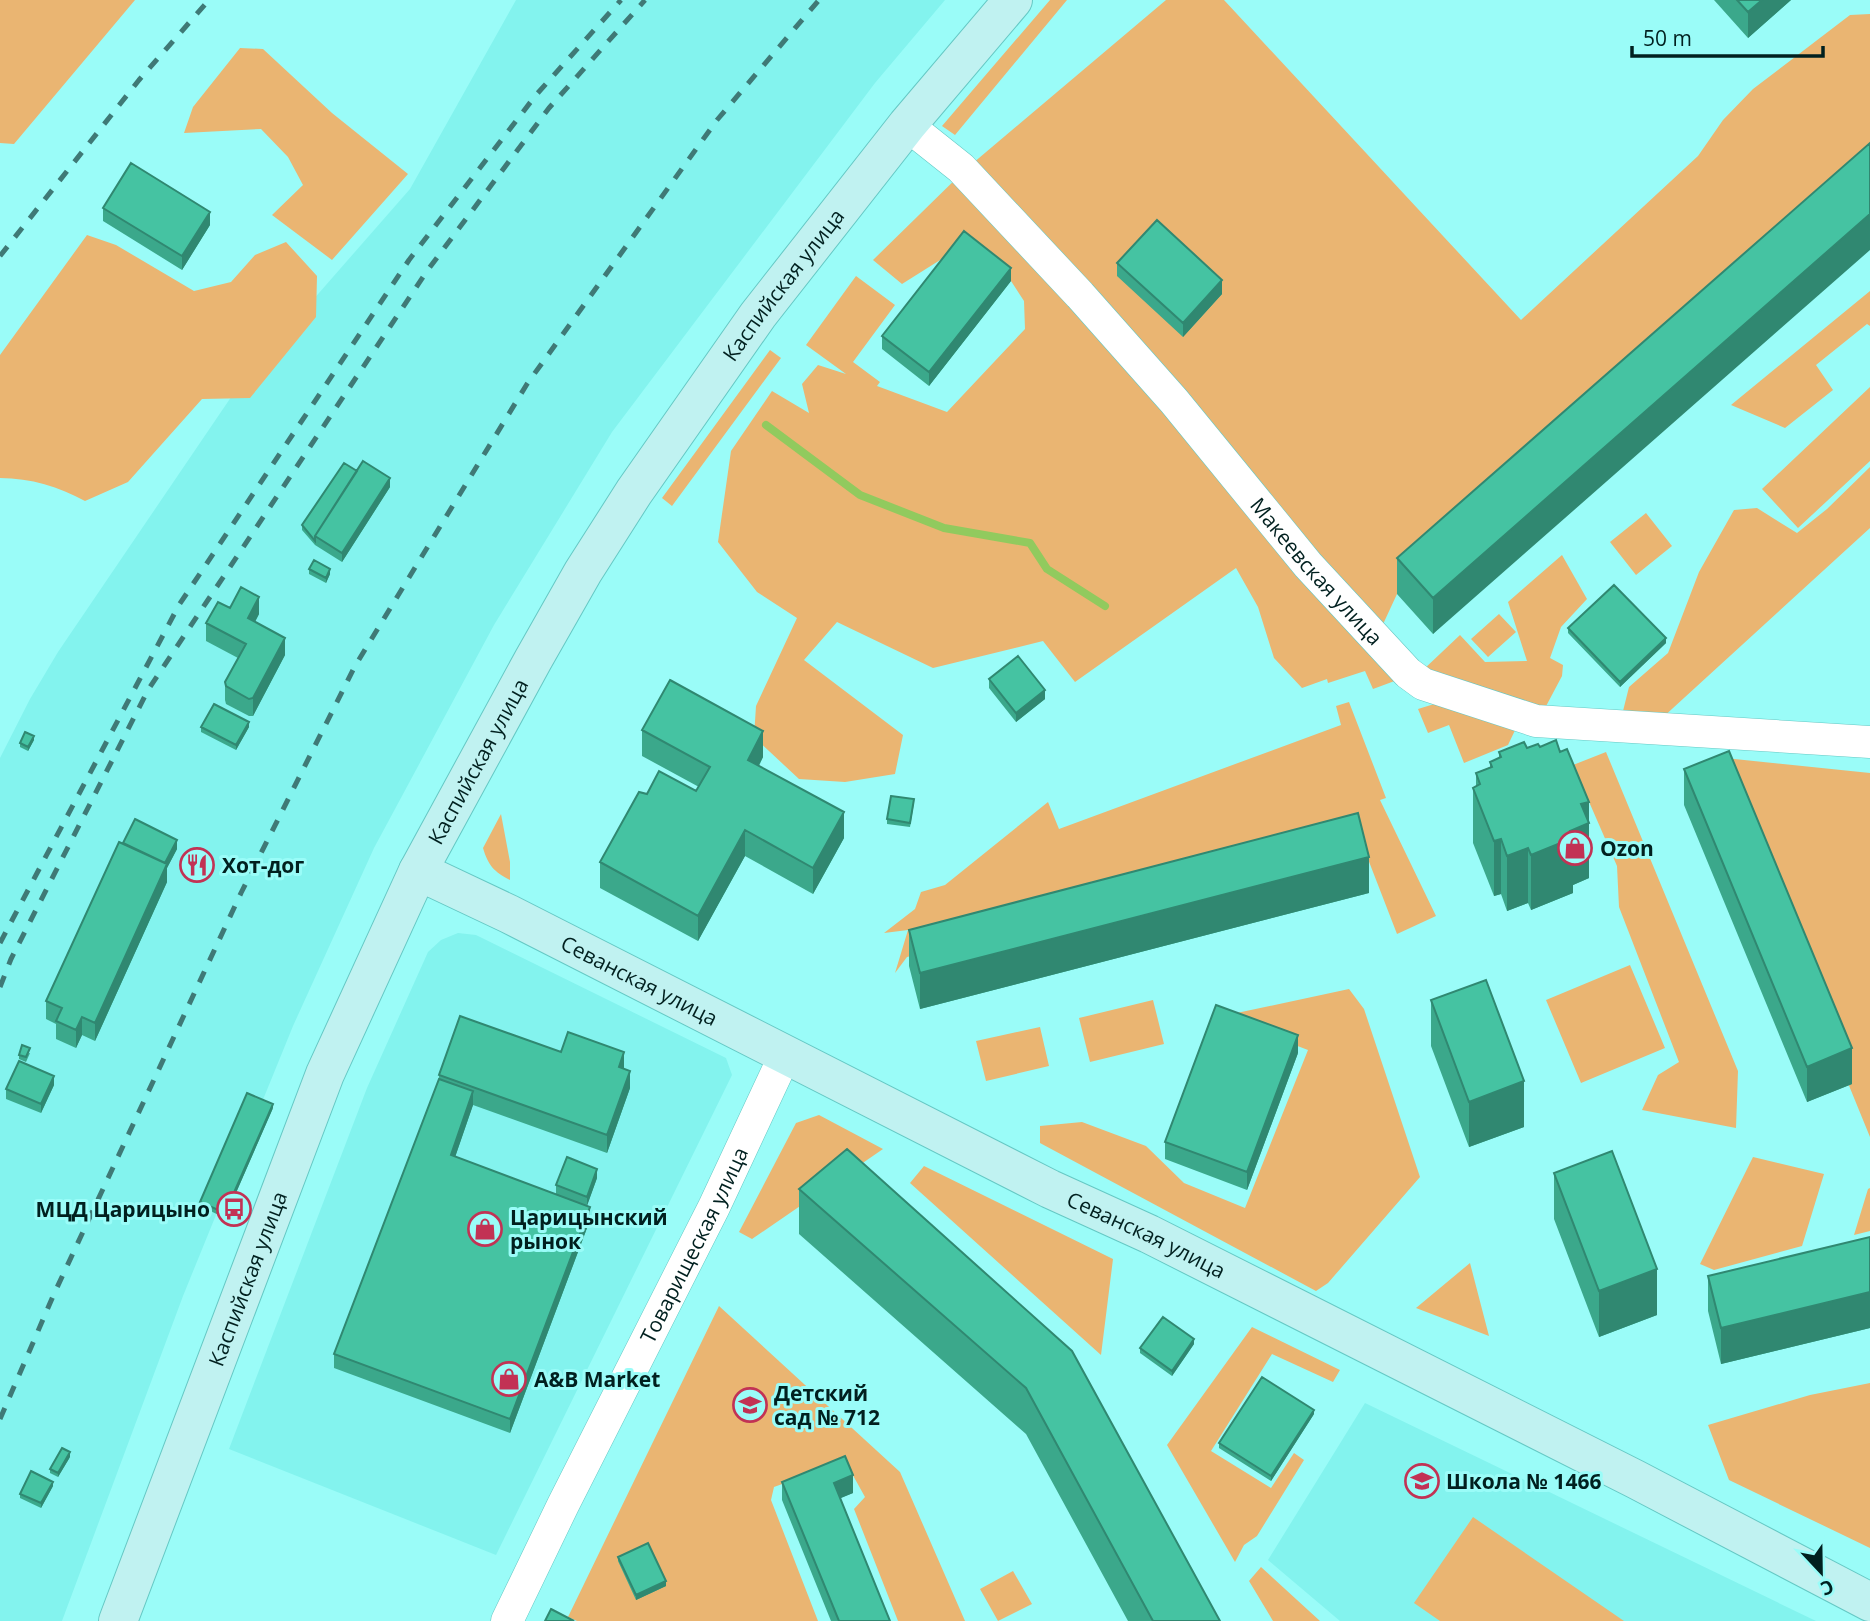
<svg xmlns="http://www.w3.org/2000/svg" width="1870" height="1621" viewBox="0 0 1870 1621" font-family="'Open Sans',sans-serif">
	<style>
		.built { fill: #83f3ee }
		.green { fill: #eab572 }
		.lines { fill: none; stroke-linecap: round; stroke-linejoin: round }
		.stream { stroke: #91ca5e; stroke-width: 8 }
		.street-casing { stroke: #65c8c4; stroke-width: 33 }
		.secondary-casing { stroke: #65c8c4; stroke-width: 40 }
		.street { stroke: #fff; stroke-width: 32 }
		.secondary { stroke: #c0f2f1; stroke-width: 38 }
		.rail { stroke: #3f7976; stroke-width: 5; stroke-dasharray: 12 12; stroke-linecap: butt }
		.wall { fill: #3ba88b }
		.shaded-wall { fill: #308871 }
		.building { fill: #45c3a2; stroke: #308871; stroke-width: 2 }
		.labels { text-anchor: middle; dominant-baseline: central; stroke-width: 6; stroke-linejoin: round; paint-order: stroke }
		.street-label { font-size: 21px; fill: #01201f; stroke: #9afcf8 }
		.poi-label { font-size: 21px; font-weight: bold; fill: #01201f; stroke: #9afcf8; text-anchor: start }
	</style>
	<rect width="100%" height="100%" fill="#9afcf8"/>
	<path class="built" d="M516,0H945L875,83L612,432L494,625L374,848L293,1026L183,1296L62,1621H0V758L30,699L58,652L242,381L410,189Z
		M458,933L476,935L726,1058L732,1075L496,1555L229,1449L367,1088L428,952L441,940Z
		M1365,1403L1816,1621H1340L1268,1560Z"/>
	<path class="green" d="M0,0H135L14,144L0,143Z
		M1050,0H1067L955,135L942,126Z
		M1166,0H1224L1521,320L1698,156L1723,120L1753,89L1850,15L1870,14V178L1397,594L1372,648L1400,679L1373,689L1365,671L1328,683L1327,679L1302,688L1274,658L1258,607L1236,568L1075,682L1043,641L933,668L837,622L804,660L903,735L895,774L845,782L799,779L754,737L756,706L797,618L757,592L718,542L731,451L772,391L809,413L802,384L818,365L846,374L806,345L856,276L895,305L853,362L880,382L877,386L947,412L1025,329L1024,301L1011,281L964,245L902,284L873,260L966,169Z
		M240,48L263,49L332,113L408,174L332,260L272,215L303,185L288,157L261,129L184,133L193,107Z
		M87,235L116,245L194,291L231,282L255,255L286,242L317,276L316,317L250,398L202,399L128,482L85,501C59,487 31,478 0,478V355Z
		M1870,291V326L1867,324L1816,365L1833,390L1785,428L1731,405Z
		M770,350L781,358L672,506L662,498Z
		M1870,387V461L1798,528L1762,489Z
		M1870,467V528L1661,719L1623,711L1629,687L1668,653L1699,572L1734,510L1757,508L1797,533L1827,509Z
		M1646,513L1672,546L1636,575L1610,542Z
		M1562,555L1587,599L1561,627L1550,658L1563,665L1562,676L1544,710L1423,670L1460,635L1485,662L1527,661L1508,602Z
		M1499,614L1516,632L1488,657L1471,639Z
		M1444,701L1518,724L1508,745L1464,763L1449,725L1428,733L1418,709Z
		M1349,702L1386,798L1380,800L1436,916L1397,934L1361,841L907,957L895,973L908,930L884,933L915,909L921,892L945,885L1048,802L1059,829L1341,725L1336,706Z
		M1606,752L1738,1071L1736,1128L1642,1110L1658,1075L1679,1062L1619,907L1617,866L1573,765Z
		M1725,758L1870,773V1137L1716,760Z
		M501,814L510,862V880C494,872 488,865 483,848Z
		M1630,965L1665,1048L1581,1083L1546,1000Z
		M1349,989L1364,1009L1420,1177L1328,1283L1316,1291L1040,1143V1126L1082,1122L1146,1146L1184,1183L1245,1208L1308,1050L1235,1022L1232,1014Z
		M1153,1000L1164,1044L1090,1062L1079,1018Z
		M1040,1027L1049,1066L986,1081L976,1041Z
		M819,1115L883,1149L752,1239L739,1232L796,1123Z
		M1753,1157L1824,1174L1802,1246L1714,1270L1700,1264Z
		M924,1166L1113,1259L1101,1355L910,1183Z
		M1870,1188V1231L1854,1235L1868,1189Z
		M1470,1263L1489,1336L1416,1308Z
		M719,1306L900,1472L965,1621H898L854,1509L865,1497L845,1461L774,1487L771,1500L818,1621H577L568,1617Z
		M1252,1327L1340,1370L1333,1382L1272,1354L1211,1451L1271,1488L1294,1453L1304,1460L1257,1536L1244,1545L1235,1562L1167,1445Z
		M1870,1383V1548L1729,1480L1708,1425L1810,1395Z
		M1473,1517L1624,1621H1440L1414,1603Z
		M1261,1567L1320,1621H1273L1249,1581Z
		M1013,1571L1032,1604L998,1621L980,1589Z"/>
	<g class="lines">
		<path class="stream" d="M766,425L860,495L944,528L1030,543L1047,569L1105,606"/>
		<g class="street-casing">
			<g id="street">
				<path id="s1" d="M907,125L961,168L1080,295L1174,401L1308,565L1408,673L1423,684L1536,721L1870,742"/>
				<path id="s2" d="M507,1621L563,1505L714,1207L785,1055"/>
			</g>
		</g>
		<g class="secondary-casing">
			<g id="secondary">
				<path id="s3" d="M418,871L509,914L1050,1189L1149,1234L1635,1479L1870,1602"/>
				<path id="s4" d="M118,1621L325,1074L418,871L533,660L583,572L634,492L758,315L907,125L1013,0"/>
			</g>
		</g>
		<use href="#street" class="street"/>
		<use href="#secondary" class="secondary"/>
		<path class="rail" d="M0,256L139,80L209,0
			M0,943L179,605L409,260L536,95L621,0
			M0,987L11,959L148,690L427,271L549,108L645,0
			M0,1419L54,1294L241,893L355,666L527,384L717,120L819,0"/>
	</g>
	<path class="wall" d="M1714,0H1791L1748,38Z
		M1870,143L1433,634L1397,594V558Z
		M103,208L210,225L182,270L103,221Z
		M1117,263L1222,294L1183,337L1117,276Z
		M1011,281L929,386L882,349V336Z
		M357,471L390,487L342,562L315,545L302,530V525Z
		M309,569L330,574L326,583L309,574Z
		M230,608L259,614L255,622L285,655L253,716H249L226,704L225,700V682L238,658L206,641V623Z
		M1568,628L1666,643L1620,687L1568,633Z
		M989,679L1045,699L1016,722L989,688Z
		M201,727H249L236,750L201,732Z
		M642,730L763,757L759,766L844,838L813,894L745,856L698,941L600,888V862L647,794L696,791L699,787L642,756Z
		M34,740L28,751L20,747V743Z
		M1540,747L1589,822V878L1573,885V893L1531,910L1528,903L1507,911L1501,894L1494,896L1473,843V788L1476,786V773L1490,767V762L1499,758V752Z
		M1684,769L1852,1084L1807,1102L1684,805Z
		M914,803L910,827L887,824V819Z
		M123,843L177,849L167,868V882L95,1041L82,1035L76,1048L56,1039V1024L46,1019V1001Z
		M1369,893L920,1009L909,966V930Z
		M1431,1000L1524,1127L1469,1147L1431,1046Z
		M561,1052L624,1069L630,1088L607,1153L473,1105L455,1157L556,1194V1185L597,1178L587,1205L590,1220L510,1433L334,1368V1354L439,1079V1075Z
		M30,1053L26,1062L19,1059V1055Z
		M1298,1053L1247,1190L1165,1159V1142Z
		M54,1085L41,1113L6,1099V1089Z
		M273,1108L225,1218L200,1206V1202Z
		M847,1149L1220,1621H1128L1026,1434L799,1234V1189Z
		M1554,1173L1657,1315L1599,1337L1554,1219Z
		M1870,1237V1328L1721,1364L1708,1311V1276Z
		M1194,1344L1172,1376L1140,1353V1348Z
		M1314,1414L1271,1481L1219,1448V1443Z
		M70,1457L58,1477L50,1473V1469Z
		M782,1482L853,1493L840,1498L890,1621H831L782,1500Z
		M53,1486L41,1508L20,1498V1494Z
		M618,1557L666,1586L636,1600L618,1561Z"/>
	<path class="shaded-wall" d="M1762,0H1791L1748,38V12Z
		M210,212V225L182,270V256Z
		M1870,214V250L1433,634V598Z
		M1011,268V281L929,386V372Z
		M1222,280V294L1183,337V323Z
		M390,478V487L342,562V553Z
		M330,569V574L326,583V578Z
		M259,597V614L248,635V618Z
		M285,638V655L253,716V698Z
		M1666,638V643L1620,687V682Z
		M1045,690V699L1016,722V713Z
		M249,722V727L236,750V745Z
		M763,731V757L748,785V760Z
		M34,736V740L28,751V747Z
		M1589,802V878L1573,885V893L1531,910V855L1570,831L1581,804Z
		M844,812V838L813,894V868Z
		M745,830V856L698,941V916Z
		M1501,839V894L1494,896V841Z
		M177,840V849L167,868V882L95,1041V1023L161,871Z
		M1528,848V903L1507,911V856Z
		M1369,857V893L920,1009V973Z
		M82,1017V1035L76,1048V1030Z
		M1298,1035V1053L1247,1190V1172Z
		M1852,1048V1084L1807,1102V1067Z
		M624,1052V1070L619,1067Z
		M630,1071V1088L607,1153V1135Z
		M54,1076V1085L41,1113V1104Z
		M1524,1081V1127L1469,1147V1102Z
		M473,1091V1105L451,1169V1155Z
		M273,1104V1108L225,1218V1213Z
		M597,1169V1178L587,1206V1197Z
		M590,1207V1220L510,1433V1419Z
		M1657,1269V1315L1599,1337V1291Z
		M1870,1292V1328L1721,1364V1328Z
		M1194,1339V1344L1172,1376V1371Z
		M1314,1410V1414L1271,1481V1476Z
		M70,1452V1457L58,1477V1473Z
		M853,1475V1493L834,1501V1483Z
		M53,1482V1486L41,1508V1503Z
		M666,1581V1586L636,1600V1595Z"/>
	<path class="building" d="M1737,0H1762L1748,12Z
		M1870,143V214L1433,598L1397,558Z
		M131,163L210,212L182,256L103,208Z
		M1157,220L1222,280L1183,323L1117,263Z
		M964,231L1011,268L929,372L882,336Z
		M363,461L390,478L342,553L315,536Z
		M344,463L357,471L315,536V541L302,525Z
		M314,560L330,569L326,578L309,569Z
		M1614,585L1666,638L1620,682L1568,628Z
		M241,587L259,597L248,618L285,638L253,698L249,699L226,686L225,682L246,644L206,623L218,602L230,608Z
		M1018,656L1045,690L1016,713L989,679Z
		M670,680L763,731L748,760L844,812L813,868L745,830L698,916L600,862L639,792L647,794L659,771L696,791L710,767L642,730Z
		M214,704L249,722L236,745L201,727Z
		M25,732L34,736L28,747L20,743Z
		M1556,740L1560,752L1567,749L1589,802L1581,804L1589,823L1570,831L1573,838L1531,855L1528,848L1507,856L1501,839L1494,841L1473,788L1480,784L1476,773L1492,767L1490,762L1501,757L1499,752L1524,742L1527,748L1538,744L1540,747Z
		M1729,751L1852,1048L1807,1067L1684,769Z
		M891,796L914,799L910,823L887,819Z
		M1358,813L1369,857L920,973L909,930Z
		M135,819L177,840L165,863L123,843Z
		M119,842L167,864L95,1023L82,1017L76,1030L56,1021L62,1008L46,1001Z
		M1486,980L1524,1081L1469,1102L1431,1000Z
		M1216,1005L1298,1035L1247,1172L1165,1142Z
		M460,1016L561,1052L568,1032L624,1052L619,1067L630,1071L607,1135L439,1075Z
		M22,1045L30,1048L26,1057L19,1055Z
		M19,1061L54,1076L41,1104L6,1089Z
		M439,1079L473,1091L451,1155L590,1207L510,1419L334,1354Z
		M247,1093L273,1104L225,1213L200,1202Z
		M847,1149L1072,1351L1220,1621H1153L1026,1388L799,1189Z
		M1612,1151L1657,1269L1599,1291L1554,1173Z
		M567,1157L597,1169L587,1197L556,1185Z
		M1870,1237V1292L1721,1328L1708,1276Z
		M1163,1317L1194,1339L1172,1371L1140,1348Z
		M1262,1377L1314,1410L1271,1476L1219,1443Z
		M62,1448L70,1452L58,1473L50,1469Z
		M845,1456L853,1475L834,1483L890,1621H839L782,1482Z
		M31,1471L53,1482L41,1503L20,1494Z
		M648,1543L666,1581L636,1595L618,1557Z
		M551,1609L574,1621H545Z"/>
	<defs>
		<g id="shop-ring" transform="scale(1.75)"><circle r="9.5" fill="#9afcf8" stroke="#c23254" stroke-width="1.5"/><path d="M-5-2.5h2.3a2.7 3.5 0 0 1 5.4 0H5L5.5 6h-11ZM-1.5-2.5h3a1.5 2.3 0 0 0-3 0Z" fill="#c23254"/></g>
		<g id="restaurant-ring" transform="scale(1.75)"><circle r="9.5" fill="#9afcf8" stroke="#c23254" stroke-width="1.5"/><path d="M-5-6h1v4h1v-4h1v4h1v-4h1v5L-1.5 .5V6h-2V.5L-5-1ZM5-6V6H3V1.5H1.5Q1.5-4 5-6Z" fill="#c23254"/></g>
		<g id="bus-ring" transform="scale(1.75)"><circle r="9.5" fill="#9afcf8" stroke="#c23254" stroke-width="1.5"/><path d="M-5-6H5V4H4V6H2V4H-2V6H-4V4H-5ZM-3.5-4V0h7V-4ZM-3.5 1.2v1.5H-2V1.2ZM2 1.2v1.5H3.5V1.2Z" fill="#c23254"/></g>
		<g id="school-ring" transform="scale(1.75)"><circle r="9.5" fill="#9afcf8" stroke="#c23254" stroke-width="1.5"/><path d="M0-5L7-2L0 1L-7-2ZM-4 1L0 2.5L4 1V4Q0 6-4 4Z" fill="#c23254"/></g>
	</defs>
	<g fill-rule="evenodd">
		<use href="#shop-ring" x="1575" y="848"/>
		<use href="#restaurant-ring" x="197" y="865"/>
		<use href="#bus-ring" x="234" y="1209"/>
		<use href="#shop-ring" x="485" y="1229"/>
		<use href="#shop-ring" x="509" y="1379"/>
		<use href="#school-ring" x="750" y="1405"/>
		<use href="#school-ring" x="1422" y="1481"/>
	</g>
	<g class="labels">
		<g class="street-label">
			<text stroke="none"><textPath href="#s4" startOffset="1500">Каспийская улица</textPath></text>
			<text stroke="none"><textPath href="#s1" startOffset="607">Макеевская улица</textPath></text>
			<text stroke="none"><textPath href="#s4" startOffset="933">Каспийская улица</textPath></text>
			<text stroke="none"><textPath href="#s3" startOffset="247">Севанская улица</textPath></text>
			<text stroke="none"><textPath href="#s3" startOffset="814">Севанская улица</textPath></text>
			<text stroke="none"><textPath href="#s2" startOffset="420">Товарищеская улица</textPath></text>
			<text stroke="none"><textPath href="#s4" startOffset="366">Каспийская улица</textPath></text>
		</g>
		<g class="poi-label">
			<text x="1600" y="848">Ozon</text>
			<text x="222" y="865">Хот-дог</text>
			<text x="210" y="1209" text-anchor="end">МЦД Царицыно</text>
			<text x="510" y="1217">Царицынский<tspan x="510" dy="24">рынок</tspan></text>
			<text x="534" y="1379">A&amp;B Market</text>
			<text x="774" y="1393">Детский<tspan x="774" dy="24">сад № 712</tspan></text>
			<text x="1446" y="1481">Школа № 1466</text>
		</g>
	</g>
	<g transform="translate(1821 1572) rotate(158)" stroke="#9afcf8" stroke-width="5" paint-order="stroke">
	<path d="M0-5L12 26L0 18L-12 26Z" fill="#01201f"/>
	<text y="-10" font-size="19" font-weight="bold" text-anchor="middle" fill="#01201f">С</text>
	</g>
	<path d="M1632 46v10h191v-10" fill="none" stroke="#01201f" stroke-width="3.5"/>
	<text x="1643" y="46" font-size="21" fill="#01201f" stroke="#9afcf8" stroke-width="5" paint-order="stroke">50 m</text>
</svg>
